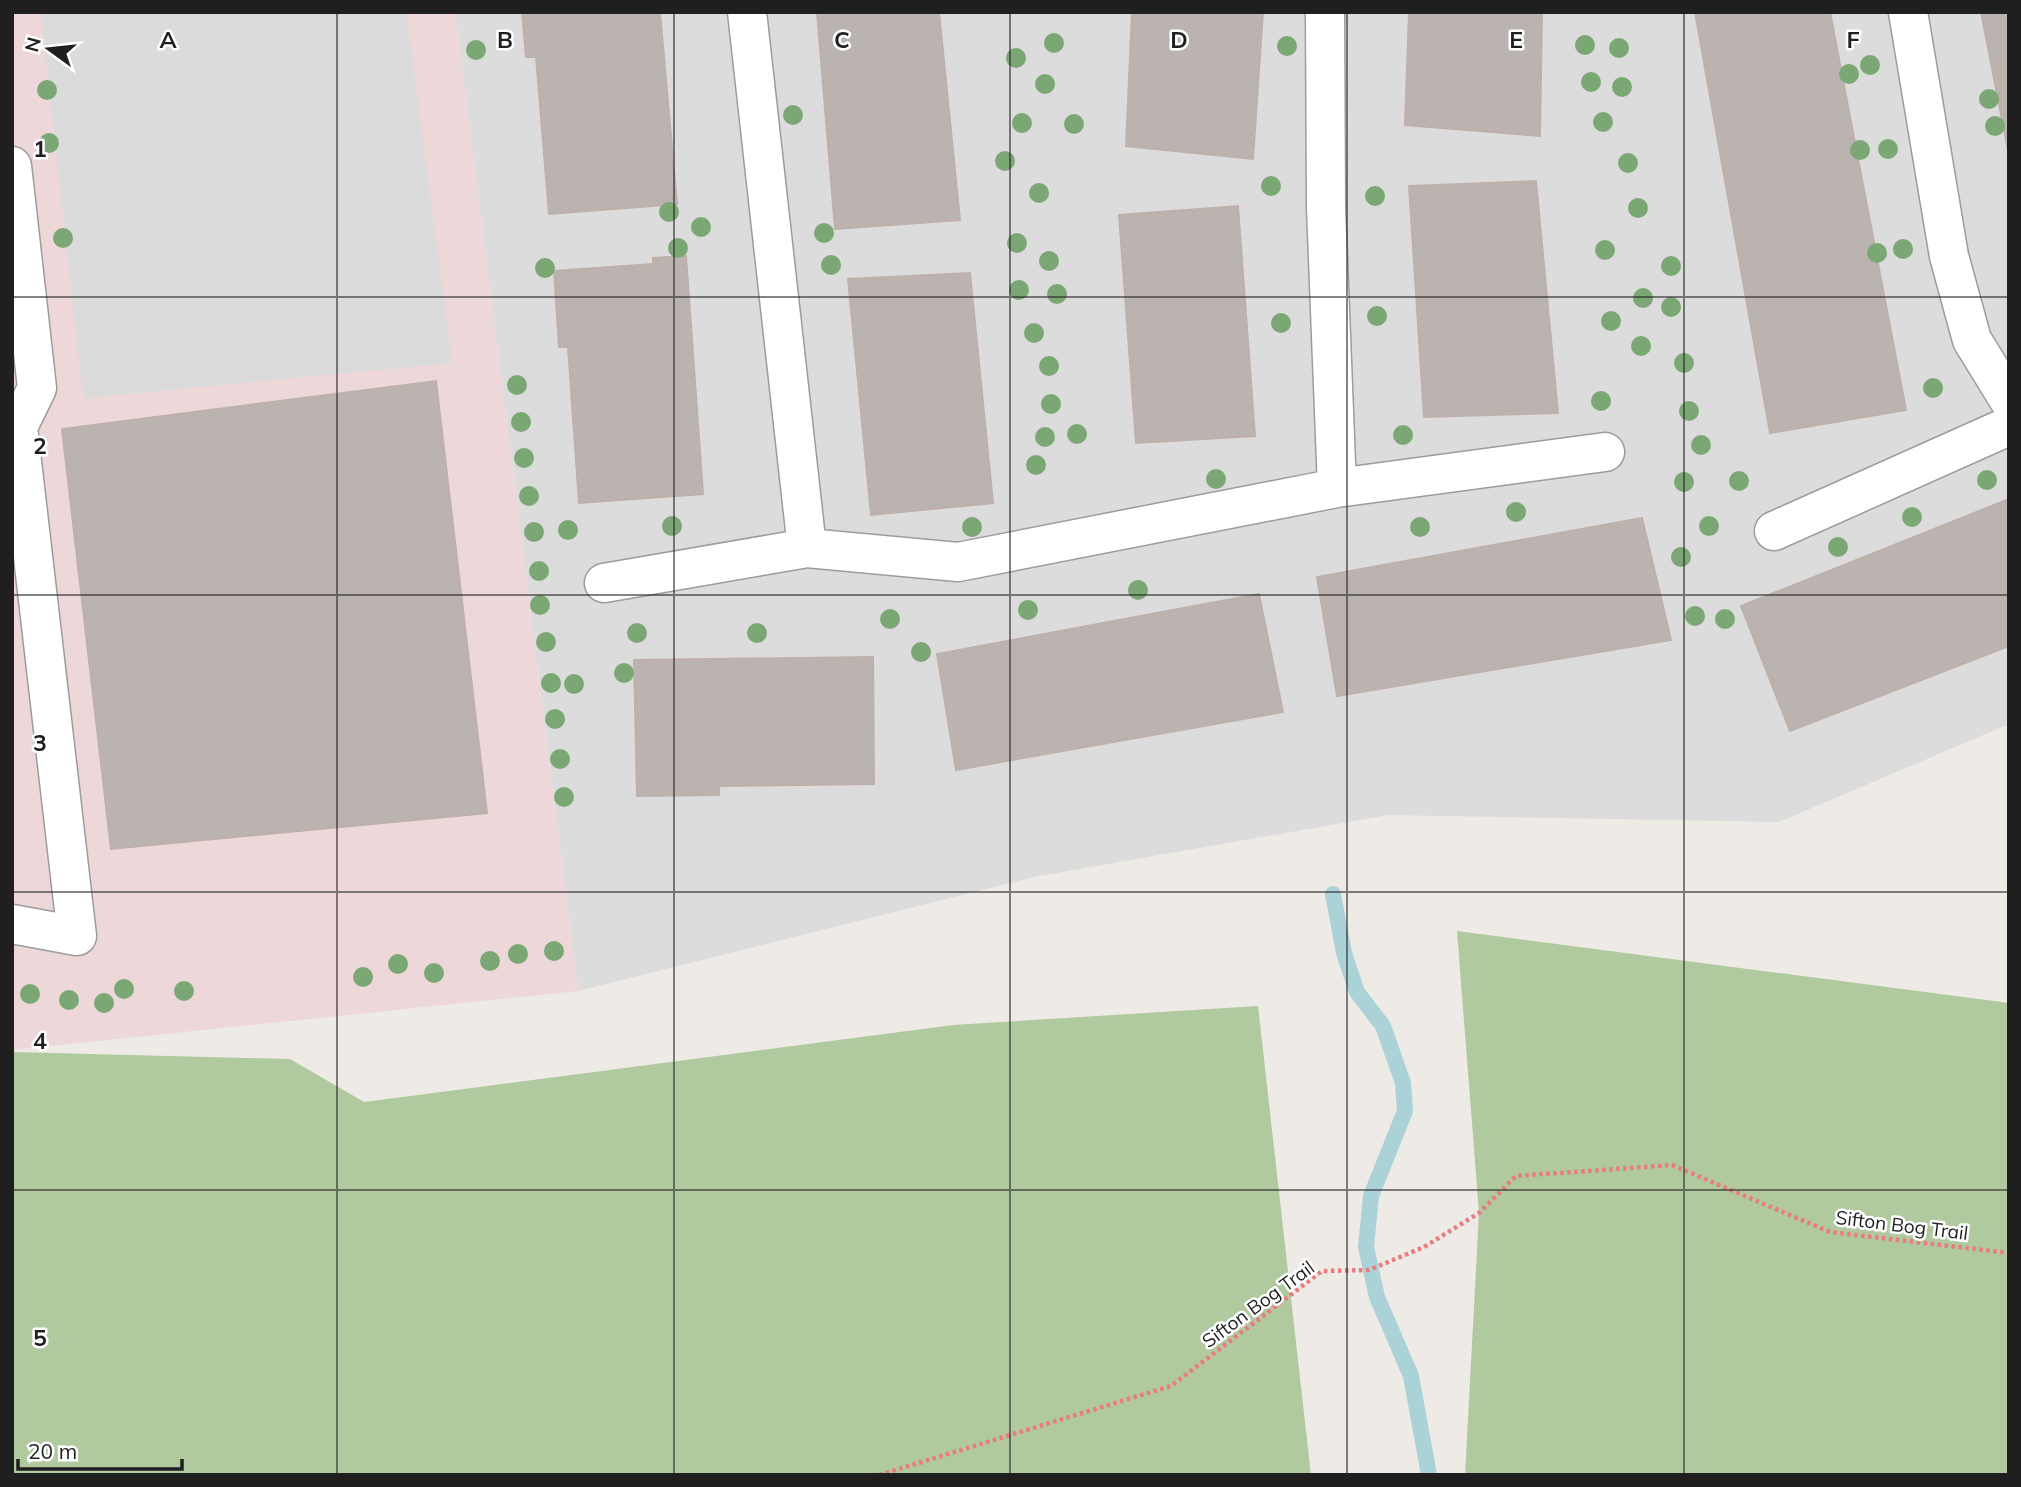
<svg xmlns="http://www.w3.org/2000/svg" width="2021" height="1487" viewBox="0 0 2021 1487" font-family="Mulish,sans-serif">
	<style>
		.residential { fill: #dddcdc }
		.commercial { fill: #edd7d9 }
		.forest { fill: #b1c99f }
		.parking { fill: #dbdbdb }
		.lines { fill: none; stroke-linecap: round; stroke-linejoin: round }
		.stream { stroke: #abd3d7; stroke-width: 16 }
		.building { fill: #bbb3af; stroke: #beb0aa; stroke-width: 2 }
		.minor-casing { stroke: #9c9c9c; stroke-width: 41 }
		.path { stroke: #ea7b7f; stroke-width: 4.5; stroke-dasharray: 3.5 3.5; stroke-linecap: butt }
		.minor { stroke: #fff; stroke-width: 38 }
		.tree { fill: #7ba775 }
		.grid { fill: none; stroke: #1f1f1f; stroke-width: 2; stroke-opacity: 0.55 }
		.labels { text-anchor: middle; dominant-baseline: central; stroke-width: 5; stroke-linejoin: round; paint-order: stroke }
		.street-label { font-size: 19px; fill: #1f1f1f; stroke: #fff }
		.grid-label { font-size: 23px; text-anchor: middle; font-weight: bold; fill: #1f1f1f; stroke: #fff; stroke-width: 5; stroke-linejoin: round; paint-order: stroke }
	</style>
	<rect width="100%" height="100%" fill="#eeeae6"/>
	<path class="residential" d="M455,12H2009V724L1779,822L1388,815L1034,877L578,991Z"/>
	<path class="commercial" d="M12,12H455L578,991L12,1050Z"/>
	<path class="forest" d="M1457,931L2009,1003V1475H1465L1479,1213Z
		M1258,1006L1311,1475H12V1052L290,1059L364,1102L953,1025Z"/>
	<path class="parking" d="M41,12H406L452,363L83,398Z"/>
	<g class="lines">
		<path class="stream" d="M1333,894L1344,953L1357,992L1383,1026L1403,1083L1405,1111L1371,1196L1366,1247L1377,1297L1411,1376L1429,1475"/>
	</g>
	<path class="building" d="M522,12H660L677,204L549,214L536,57H526Z
		M817,12H939L960,220L835,229Z
		M1132,12H1263L1253,159L1126,146Z
		M1409,12H1542L1540,136L1405,125Z
		M1695,12H1830L1906,410L1770,433Z
		M1981,12H2009V155Z
		M1536,181L1558,413L1424,417L1409,186Z
		M1238,206L1255,436L1136,443L1119,215Z
		M686,256L703,494L579,503L568,347H559L554,271L653,264V258Z
		M970,273L993,503L871,515L848,279Z
		M436,381L487,813L111,849L62,429Z
		M2009,499V646L1790,731L1741,606Z
		M1642,518L1671,640L1337,696L1317,577Z
		M1259,594L1283,712L956,770L937,654Z
		M873,657L874,784L719,786V795L637,796L634,660Z"/>
	<g class="lines">
		<g class="minor-casing">
			<path id="minor" d="M747,12L807,548L958,562L1337,488L1326,208L1325,12
				M1908,12L1949,256L1972,340L2009,400
				M12,166L37,388L18,427L77,936L12,924
				M1337,488L1605,452
				M1774,531L2009,426
				M604,583L807,548"/>
		</g>
		<path class="path" d="M879,1475L1171,1386L1322,1271L1369,1270L1424,1247L1479,1213L1516,1176L1672,1165L1830,1232L2009,1253"/>
		<use href="#minor" class="minor"/>
	</g>
	<g class="tree">
		<circle cx="1054" cy="43" r="10"/>
		<circle cx="1585" cy="45" r="10"/>
		<circle cx="1287" cy="46" r="10"/>
		<circle cx="1619" cy="48" r="10"/>
		<circle cx="476" cy="50" r="10"/>
		<circle cx="1016" cy="58" r="10"/>
		<circle cx="1870" cy="65" r="10"/>
		<circle cx="1849" cy="74" r="10"/>
		<circle cx="1591" cy="82" r="10"/>
		<circle cx="1045" cy="84" r="10"/>
		<circle cx="1622" cy="87" r="10"/>
		<circle cx="47" cy="90" r="10"/>
		<circle cx="1989" cy="99" r="10"/>
		<circle cx="793" cy="115" r="10"/>
		<circle cx="1603" cy="122" r="10"/>
		<circle cx="1022" cy="123" r="10"/>
		<circle cx="1074" cy="124" r="10"/>
		<circle cx="1995" cy="126" r="10"/>
		<circle cx="49" cy="143" r="10"/>
		<circle cx="1888" cy="149" r="10"/>
		<circle cx="1860" cy="150" r="10"/>
		<circle cx="1005" cy="161" r="10"/>
		<circle cx="1628" cy="163" r="10"/>
		<circle cx="1271" cy="186" r="10"/>
		<circle cx="1039" cy="193" r="10"/>
		<circle cx="1375" cy="196" r="10"/>
		<circle cx="1638" cy="208" r="10"/>
		<circle cx="669" cy="212" r="10"/>
		<circle cx="701" cy="227" r="10"/>
		<circle cx="824" cy="233" r="10"/>
		<circle cx="63" cy="238" r="10"/>
		<circle cx="1017" cy="243" r="10"/>
		<circle cx="678" cy="248" r="10"/>
		<circle cx="1903" cy="249" r="10"/>
		<circle cx="1605" cy="250" r="10"/>
		<circle cx="1877" cy="253" r="10"/>
		<circle cx="1049" cy="261" r="10"/>
		<circle cx="831" cy="265" r="10"/>
		<circle cx="1671" cy="266" r="10"/>
		<circle cx="545" cy="268" r="10"/>
		<circle cx="1019" cy="290" r="10"/>
		<circle cx="1057" cy="294" r="10"/>
		<circle cx="1643" cy="298" r="10"/>
		<circle cx="1671" cy="307" r="10"/>
		<circle cx="1377" cy="316" r="10"/>
		<circle cx="1611" cy="321" r="10"/>
		<circle cx="1281" cy="323" r="10"/>
		<circle cx="1034" cy="333" r="10"/>
		<circle cx="1641" cy="346" r="10"/>
		<circle cx="1684" cy="363" r="10"/>
		<circle cx="1049" cy="366" r="10"/>
		<circle cx="517" cy="385" r="10"/>
		<circle cx="1933" cy="388" r="10"/>
		<circle cx="1601" cy="401" r="10"/>
		<circle cx="1051" cy="404" r="10"/>
		<circle cx="1689" cy="411" r="10"/>
		<circle cx="521" cy="422" r="10"/>
		<circle cx="1077" cy="434" r="10"/>
		<circle cx="1403" cy="435" r="10"/>
		<circle cx="1045" cy="437" r="10"/>
		<circle cx="1701" cy="445" r="10"/>
		<circle cx="524" cy="458" r="10"/>
		<circle cx="1036" cy="465" r="10"/>
		<circle cx="1216" cy="479" r="10"/>
		<circle cx="1987" cy="480" r="10"/>
		<circle cx="1739" cy="481" r="10"/>
		<circle cx="1684" cy="482" r="10"/>
		<circle cx="529" cy="496" r="10"/>
		<circle cx="1516" cy="512" r="10"/>
		<circle cx="1912" cy="517" r="10"/>
		<circle cx="672" cy="526" r="10"/>
		<circle cx="1709" cy="526" r="10"/>
		<circle cx="972" cy="527" r="10"/>
		<circle cx="1420" cy="527" r="10"/>
		<circle cx="568" cy="530" r="10"/>
		<circle cx="534" cy="532" r="10"/>
		<circle cx="1838" cy="547" r="10"/>
		<circle cx="1681" cy="557" r="10"/>
		<circle cx="539" cy="571" r="10"/>
		<circle cx="1138" cy="590" r="10"/>
		<circle cx="540" cy="605" r="10"/>
		<circle cx="1028" cy="610" r="10"/>
		<circle cx="1695" cy="616" r="10"/>
		<circle cx="890" cy="619" r="10"/>
		<circle cx="1725" cy="619" r="10"/>
		<circle cx="637" cy="633" r="10"/>
		<circle cx="757" cy="633" r="10"/>
		<circle cx="546" cy="642" r="10"/>
		<circle cx="921" cy="652" r="10"/>
		<circle cx="624" cy="673" r="10"/>
		<circle cx="551" cy="683" r="10"/>
		<circle cx="574" cy="684" r="10"/>
		<circle cx="555" cy="719" r="10"/>
		<circle cx="560" cy="759" r="10"/>
		<circle cx="564" cy="797" r="10"/>
		<circle cx="554" cy="951" r="10"/>
		<circle cx="518" cy="954" r="10"/>
		<circle cx="490" cy="961" r="10"/>
		<circle cx="398" cy="964" r="10"/>
		<circle cx="434" cy="973" r="10"/>
		<circle cx="363" cy="977" r="10"/>
		<circle cx="124" cy="989" r="10"/>
		<circle cx="184" cy="991" r="10"/>
		<circle cx="30" cy="994" r="10"/>
		<circle cx="69" cy="1000" r="10"/>
		<circle cx="104" cy="1003" r="10"/>
	</g>
	<path class="grid" d="M337,12V1475M674,12V1475M1010,12V1475M1347,12V1475M1684,12V1475M12,297H2009M12,595H2009M12,892H2009M12,1190H2009"/>
	<g class="labels">
		<g class="street-label">
			<text transform="translate(1902 1225) rotate(7)">Sifton Bog Trail</text>
			<text transform="translate(1258 1304) rotate(-36)">Sifton Bog Trail</text>
		</g>
	</g>
	<g class="grid-label">
		<text x="168" y="48">A</text>
		<text x="505" y="48">B</text>
		<text x="842" y="48">C</text>
		<text x="1179" y="48">D</text>
		<text x="1516" y="48">E</text>
		<text x="1853" y="48">F</text>
		<text x="40" y="157">1</text>
		<text x="40" y="454">2</text>
		<text x="40" y="751">3</text>
		<text x="40" y="1049">4</text>
		<text x="40" y="1346">5</text>
	</g>
	<rect width="2021" height="1487" fill="none" stroke="#1f1f1f" stroke-width="28"/>
	<g transform="translate(49 49) rotate(285)" stroke="#ffffff" stroke-width="5" paint-order="stroke">
	<path d="M0-5L12 26L0 18L-12 26Z" fill="#1f1f1f"/>
	<text y="-10" font-size="19" font-weight="bold" text-anchor="middle" fill="#1f1f1f">N</text>
	</g>
	<path d="M18 1459v10h164v-10" fill="none" stroke="#1f1f1f" stroke-width="3.5"/>
	<text x="28" y="1459" font-size="21" fill="#1f1f1f" stroke="#ffffff" stroke-width="5" paint-order="stroke">20 m</text>
</svg>
